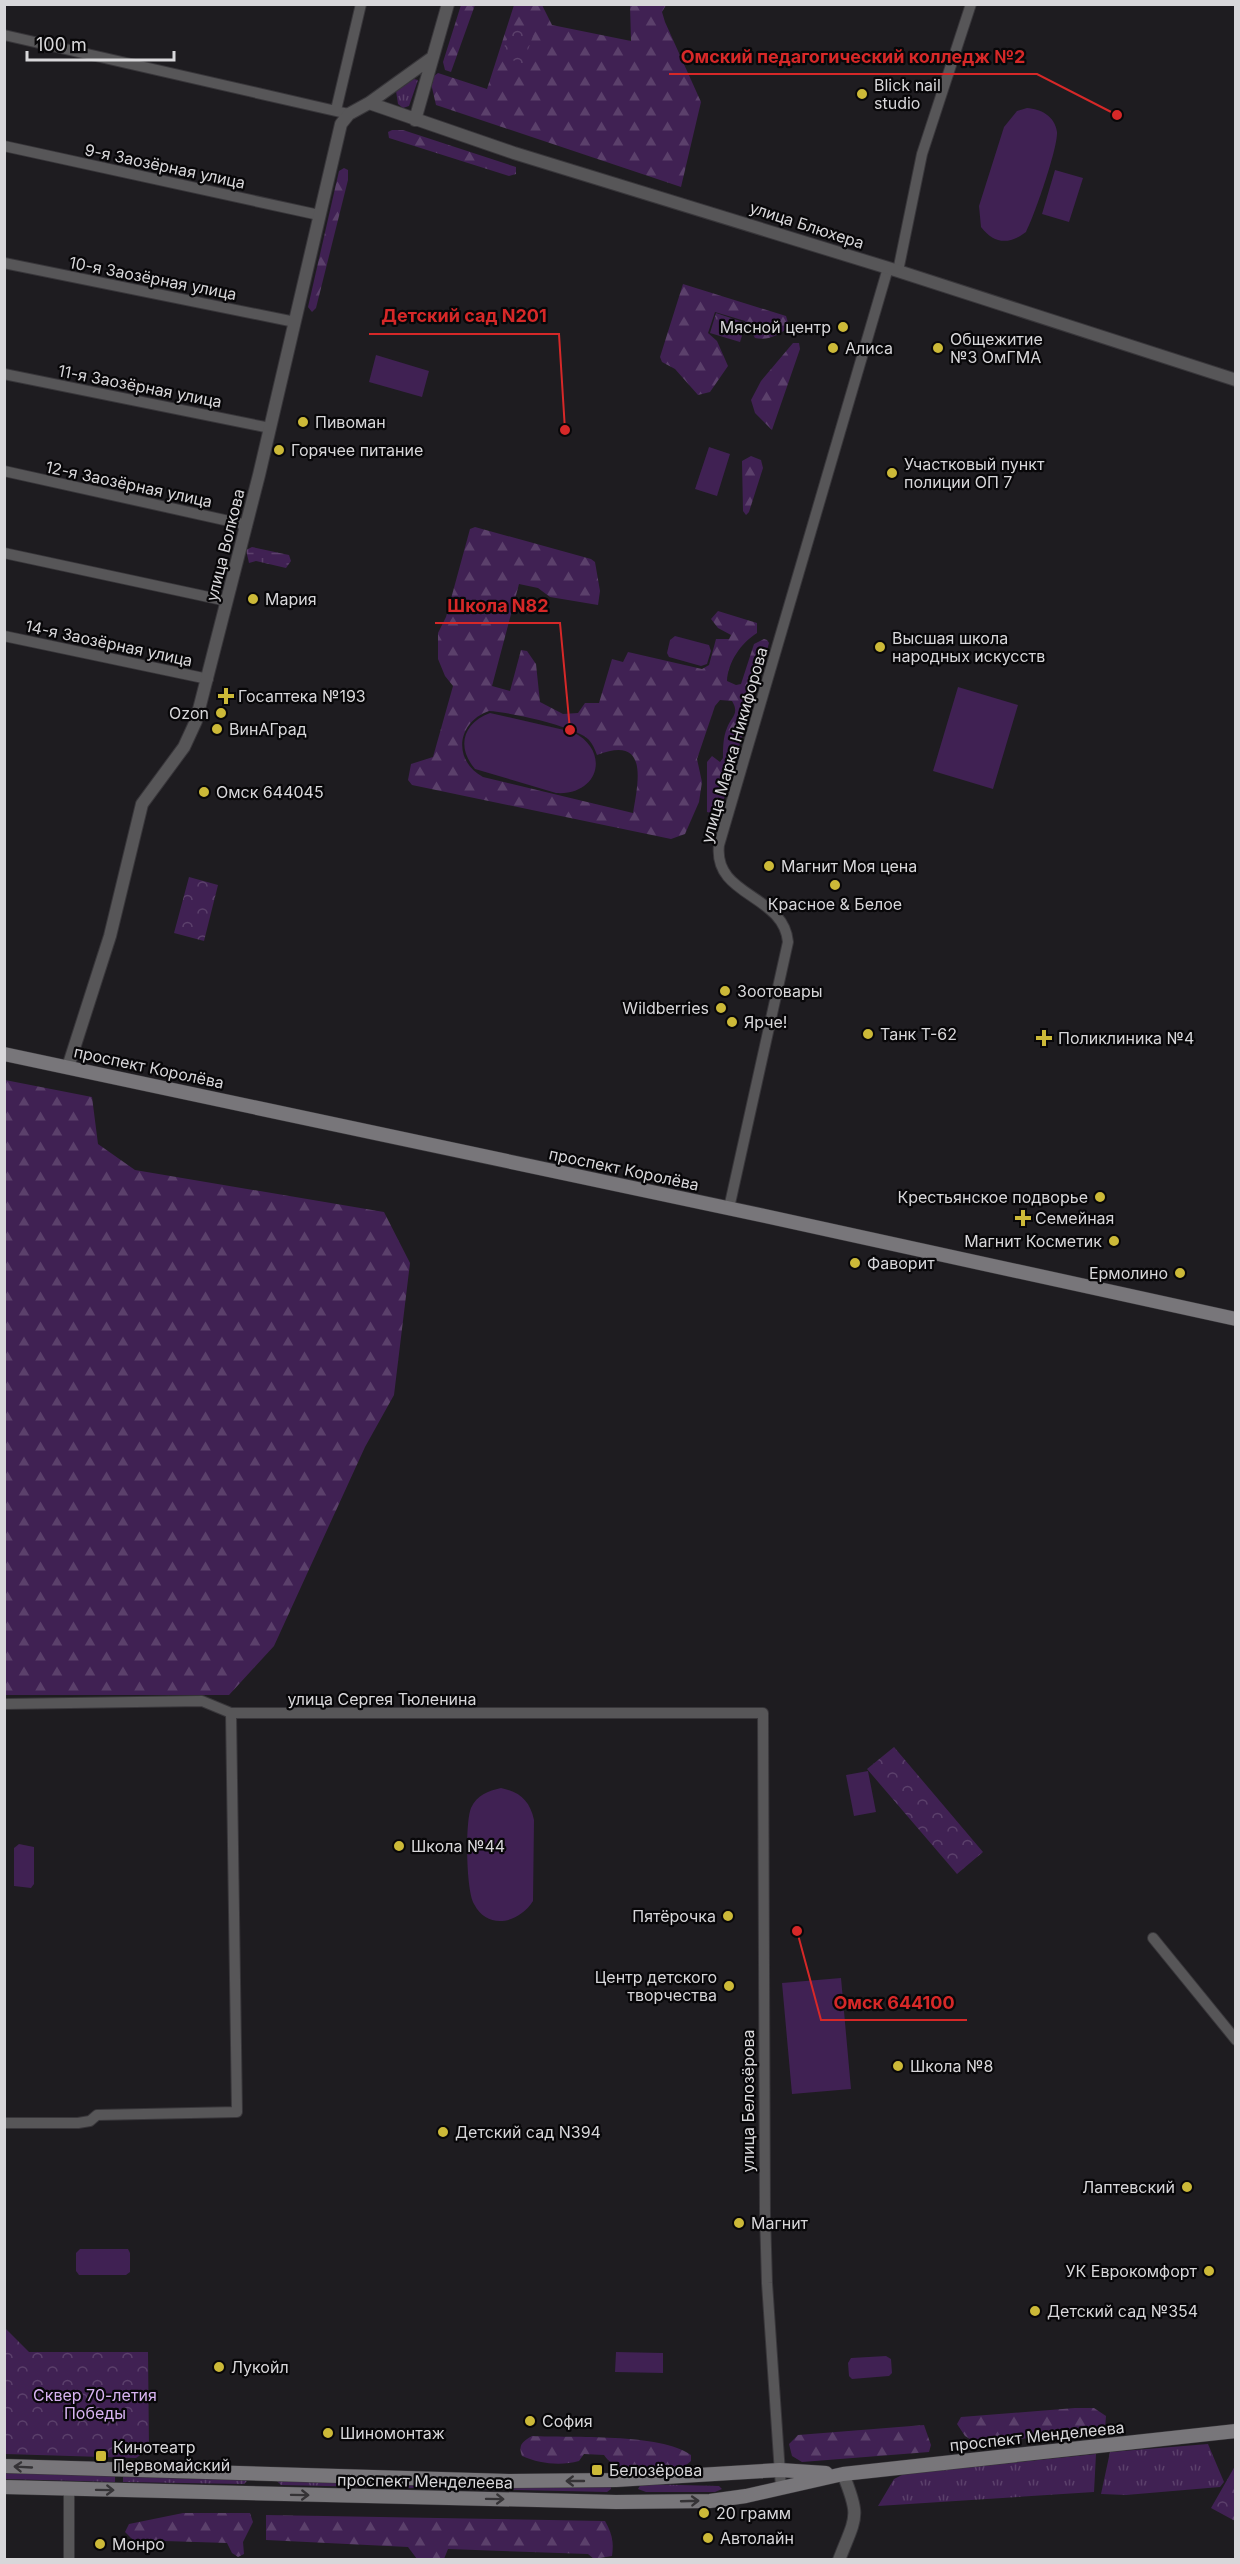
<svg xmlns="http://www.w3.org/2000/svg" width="1240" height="2564" viewBox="0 0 1240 2564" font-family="Inter,sans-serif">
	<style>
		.grass { fill: url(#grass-tufts) }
		.forest { fill: url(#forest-firs); fill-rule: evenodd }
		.wetland { fill: url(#wetland-marsh) }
		.park { fill: url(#park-crowns) }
		.pitch { fill: #402153 }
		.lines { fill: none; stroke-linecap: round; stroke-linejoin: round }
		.minor-casing { stroke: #38363a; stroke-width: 12 }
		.tertiary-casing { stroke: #38363a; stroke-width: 14 }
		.secondary-casing { stroke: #38363a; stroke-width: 15 }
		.minor { stroke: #575658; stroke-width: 10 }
		.tertiary { stroke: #575658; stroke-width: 12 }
		.secondary { stroke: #78767a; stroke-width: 14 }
		.oneway { stroke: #353336 }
		.poi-dot { fill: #ccb938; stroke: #080709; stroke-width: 2 }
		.labels { text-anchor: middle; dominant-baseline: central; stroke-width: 4.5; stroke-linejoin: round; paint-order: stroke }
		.poi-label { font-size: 16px; fill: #d8d7da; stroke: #080709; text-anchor: start }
		.street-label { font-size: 16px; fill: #d8d7da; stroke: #080709 }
		.park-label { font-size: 16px; fill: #d8b3f2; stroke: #080709 }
		.leader { fill: none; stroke: #d62828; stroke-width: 2 }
		.callout-dot { fill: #d62828; stroke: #080709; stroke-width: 2 }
		.callout-label { font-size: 18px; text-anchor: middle; font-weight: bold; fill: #d62828; stroke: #080709; stroke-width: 4.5; stroke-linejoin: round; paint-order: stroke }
	</style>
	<defs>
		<pattern id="grass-tufts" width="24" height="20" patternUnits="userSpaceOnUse" patternTransform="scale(1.5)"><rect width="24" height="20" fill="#402153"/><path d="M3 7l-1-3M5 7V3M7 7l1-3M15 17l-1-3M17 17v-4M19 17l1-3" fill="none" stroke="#5b406b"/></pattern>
		<pattern id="forest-firs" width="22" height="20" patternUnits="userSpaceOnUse" patternTransform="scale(1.5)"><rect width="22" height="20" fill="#402153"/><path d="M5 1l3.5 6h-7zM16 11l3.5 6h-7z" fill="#5b406b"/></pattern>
		<pattern id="wetland-marsh" width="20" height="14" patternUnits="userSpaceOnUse" patternTransform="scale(1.5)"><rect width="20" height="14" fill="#402153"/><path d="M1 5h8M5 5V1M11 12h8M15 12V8" fill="none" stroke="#5b406b"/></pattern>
		<pattern id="park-crowns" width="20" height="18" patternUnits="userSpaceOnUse" patternTransform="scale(1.5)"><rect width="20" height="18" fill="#402153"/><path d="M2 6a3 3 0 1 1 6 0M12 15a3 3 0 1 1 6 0" fill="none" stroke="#5b406b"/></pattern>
	</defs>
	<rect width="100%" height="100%" fill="#1e1c20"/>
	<path class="grass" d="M414,79L418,80L409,106L403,108L398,104L396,91Z
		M1208,2444L1224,2482L1220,2487L1126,2495L1101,2494L1110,2452Z
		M1096,2454L1094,2492L878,2506L894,2479L904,2474Z
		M5,2473L115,2475V2482L5,2479Z
		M123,2474L244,2478L247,2481L244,2484L123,2482Z
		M277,2481L611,2487V2489L607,2492L281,2485Z
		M641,2484L719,2486L722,2489L715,2492H646L638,2489Z"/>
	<path class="forest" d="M461,5H475L451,72L445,70L443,62Z
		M514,5H542L552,25L631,41L630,5H666L662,12L665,22L701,102L681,187L436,105L430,79L438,73L487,89Z
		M392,130H403L516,167V174L509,176L389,138L388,132Z
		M344,168L348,170V180L316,308L312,312L308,307L339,171Z
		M683,284L786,316L789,326C781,335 767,341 755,338L745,321L715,312L708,333L717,341L728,366L710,392L698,395L675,369L662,362L660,357Z
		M793,343H799L800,349L772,430L755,413L751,400L761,381Z
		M751,456L761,460L763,468L749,512L746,515L743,511L742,461Z
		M475,527L591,559L595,562L600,591L598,605L550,597L538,588L519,584L492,686L510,691L521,650L527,651L536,664L540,702L563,714L578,713L585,703H599L612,659L623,662L628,652L702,669L709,665L716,639H729L731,635L718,628L711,619L718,611L757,623V633C741,643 728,662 727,681L736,685L741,684L754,644L764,639L767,640L769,643L721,809L715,814L707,812V762L712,756L720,762L723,758C723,749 723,737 727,728C731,717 740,714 732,701L720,700L715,706L697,759L702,782L699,802L685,834L671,839L412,785L408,780L411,764L433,757L453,686L445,676L438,659V633L446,617L470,529ZM489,711C510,712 567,725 584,736C591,740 594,747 597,755C648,735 639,779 633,813L483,777C452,760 457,722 489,711Z
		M5,1080L92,1097L98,1144L135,1170L384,1212L410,1263L394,1395L365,1447L274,1646L229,1695H5Z
		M1075,2408H1094L1106,2416L1105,2429L978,2444L965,2436L957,2424L961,2417Z
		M924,2425L931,2445L929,2452L802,2462L792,2456L789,2444L798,2435Z
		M532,2436C571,2438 661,2433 691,2455V2461C672,2479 619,2478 604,2455L584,2454L579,2461C561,2466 540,2464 522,2456C518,2445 522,2442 532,2436Z
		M183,2513H250L253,2522L243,2542L244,2554L238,2557L232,2553L227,2543L133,2540L125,2532L129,2524Z
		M266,2515L605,2521C612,2533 614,2542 612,2556L594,2559L588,2554L448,2549L444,2559H417L408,2547L266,2540Z"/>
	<path class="wetland" d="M252,547L289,555L291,561L286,568L256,561L249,563L246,550Z"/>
	<path class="park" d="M512,25L534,33L523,64L501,56Z
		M716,313L746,323L740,342L710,333Z
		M189,877L218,885L204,941L174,933Z
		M894,1747L983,1852L957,1874L867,1769Z
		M4,2327L29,2352H148L149,2449L136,2458L5,2454Z
		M1235,2466V2521L1211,2508Z"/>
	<path class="pitch" d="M1027,108C1041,109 1055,116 1057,132C1058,148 1034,217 1026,232C1009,245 994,244 981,227L979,206L1004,127L1017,111Z
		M1055,170L1083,178L1069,222L1042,214Z
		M376,355L429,371L422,397L369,382Z
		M709,447L730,454L717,496L695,489Z
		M675,636L709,645L711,651L707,664L701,666L669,657L667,653L670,640Z
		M958,687L1018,705L993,789L933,771Z
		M490,713L573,732C611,751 599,796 556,793L475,769C456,747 463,723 490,713Z
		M868,1771L876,1812L854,1816L846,1775Z
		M501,1788C520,1792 530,1801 534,1820L533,1901C519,1923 488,1931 474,1904C466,1891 465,1822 471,1808C477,1795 488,1791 501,1788Z
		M19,1844L34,1847V1884L31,1888L14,1886V1848Z
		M841,1978L851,2089L792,2094L782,1983Z
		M80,2249H128L130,2253V2272L126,2275H79L76,2271V2253Z
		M616,2352L663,2353V2373L615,2372Z
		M886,2356L891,2359L892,2373L889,2376L852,2379L849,2376L848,2363L851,2358Z"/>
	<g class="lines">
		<g class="minor-casing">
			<path id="minor" d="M4,35L349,114
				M336,110L361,4
				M4,146L319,215
				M4,263L295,322
				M898,271L922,154L971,4
				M4,374L270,428
				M4,471L247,525
				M4,553L227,601
				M4,636L208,679
				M729,1208L788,942C784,894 713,897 719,845L888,268
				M4,1704L202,1701L231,1713H763L765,2214L767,2283L781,2488
				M1153,1938L1236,2040
				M4,2123H78L90,2121L97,2115L237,2112L231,1713
				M69,2560V2489"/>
		</g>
		<g class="tertiary-casing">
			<path id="tertiary" d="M369,103L514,153L898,271L1236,380
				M415,120L448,4
				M68,1067L110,936L142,804L184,747L196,721L259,475L341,124L349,114L369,103L433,57
				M839,2560C856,2516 861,2518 843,2474"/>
		</g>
		<g class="secondary-casing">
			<path id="secondary" d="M4,1054L765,1216L1236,1319
				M4,2466L509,2481L616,2480L780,2470L826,2473
				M4,2487L616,2502L710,2501L746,2496L843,2474L1236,2431"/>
		</g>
		<use href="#minor" class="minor"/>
		<use href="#tertiary" class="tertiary"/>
		<use href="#secondary" class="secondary"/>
	</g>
	<defs><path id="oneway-shaft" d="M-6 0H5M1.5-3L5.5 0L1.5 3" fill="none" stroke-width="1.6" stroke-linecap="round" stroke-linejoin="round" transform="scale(1.5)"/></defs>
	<g class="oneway">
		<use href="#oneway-shaft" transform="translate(23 2467) rotate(-177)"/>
		<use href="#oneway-shaft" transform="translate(575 2481) rotate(180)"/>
		<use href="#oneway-shaft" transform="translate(105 2490) rotate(1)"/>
		<use href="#oneway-shaft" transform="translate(300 2495) rotate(1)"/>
		<use href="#oneway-shaft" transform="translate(495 2499) rotate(1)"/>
		<use href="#oneway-shaft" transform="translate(690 2501) rotate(-2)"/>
	</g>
	<g class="poi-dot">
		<circle cx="862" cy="94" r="6"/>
		<circle cx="843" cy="327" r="6"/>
		<circle cx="833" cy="348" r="6"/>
		<circle cx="938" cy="348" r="6"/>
		<circle cx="303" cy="422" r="6"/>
		<circle cx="279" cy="450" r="6"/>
		<circle cx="892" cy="473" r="6"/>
		<circle cx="253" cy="599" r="6"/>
		<circle cx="880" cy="647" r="6"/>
		<path d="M223 687h6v6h6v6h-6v6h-6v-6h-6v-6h6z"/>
		<circle cx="221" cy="713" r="6"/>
		<circle cx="217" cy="729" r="6"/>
		<circle cx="204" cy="792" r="6"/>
		<circle cx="769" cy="866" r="6"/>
		<circle cx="835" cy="885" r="6"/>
		<circle cx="725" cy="991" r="6"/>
		<circle cx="721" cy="1008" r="6"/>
		<circle cx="732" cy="1022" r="6"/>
		<circle cx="868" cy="1034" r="6"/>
		<path d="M1041 1029h6v6h6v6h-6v6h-6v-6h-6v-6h6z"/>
		<circle cx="1100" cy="1197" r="6"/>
		<path d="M1020 1209h6v6h6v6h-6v6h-6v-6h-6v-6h6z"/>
		<circle cx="1114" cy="1241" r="6"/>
		<circle cx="855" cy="1263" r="6"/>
		<circle cx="1180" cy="1273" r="6"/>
		<circle cx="399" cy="1846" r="6"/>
		<circle cx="728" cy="1916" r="6"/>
		<circle cx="729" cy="1986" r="6"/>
		<circle cx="898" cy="2066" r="6"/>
		<circle cx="443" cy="2132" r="6"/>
		<circle cx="1187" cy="2187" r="6"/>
		<circle cx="739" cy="2223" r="6"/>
		<circle cx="1209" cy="2271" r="6"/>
		<circle cx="1035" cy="2311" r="6"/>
		<circle cx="219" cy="2367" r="6"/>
		<circle cx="530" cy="2421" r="6"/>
		<circle cx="328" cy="2433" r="6"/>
		<rect x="95" y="2450" width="12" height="12" rx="3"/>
		<rect x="591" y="2464" width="12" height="12" rx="3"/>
		<circle cx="704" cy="2513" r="6"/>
		<circle cx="708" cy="2538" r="6"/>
		<circle cx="100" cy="2544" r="6"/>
	</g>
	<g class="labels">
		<g class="poi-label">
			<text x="874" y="85">Blick nail<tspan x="874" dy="18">studio</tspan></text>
			<text x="831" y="327" text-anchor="end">Мясной центр</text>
			<text x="950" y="339">Общежитие<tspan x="950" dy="18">№3 ОмГМА</tspan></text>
			<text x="845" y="348">Алиса</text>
			<text x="315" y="422">Пивоман</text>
			<text x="291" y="450">Горячее питание</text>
			<text x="904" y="464">Участковый пункт<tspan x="904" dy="18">полиции ОП 7</tspan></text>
			<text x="265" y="599">Мария</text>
			<text x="892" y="638">Высшая школа<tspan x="892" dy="18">народных искусств</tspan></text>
			<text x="238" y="696">Госаптека №193</text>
			<text x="209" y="713" text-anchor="end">Ozon</text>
			<text x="229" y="729">ВинАГрад</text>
			<text x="216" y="792">Омск 644045</text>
			<text x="781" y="866">Магнит Моя цена</text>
			<text x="835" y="904" text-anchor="middle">Красное &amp; Белое</text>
			<text x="737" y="991">Зоотовары</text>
			<text x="709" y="1008" text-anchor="end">Wildberries</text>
			<text x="744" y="1022">Ярче!</text>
			<text x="880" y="1034">Танк Т-62</text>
			<text x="1058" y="1038">Поликлиника №4</text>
			<text x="1088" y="1197" text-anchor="end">Крестьянское подворье</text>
			<text x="1035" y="1218">Семейная</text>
			<text x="1102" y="1241" text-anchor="end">Магнит Косметик</text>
			<text x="867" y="1263">Фаворит</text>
			<text x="1168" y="1273" text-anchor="end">Ермолино</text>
			<text x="411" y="1846">Школа №44</text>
			<text x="716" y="1916" text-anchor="end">Пятёрочка</text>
			<text x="717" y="1977" text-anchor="end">Центр детского<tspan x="717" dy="18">творчества</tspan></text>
			<text x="910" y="2066">Школа №8</text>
			<text x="455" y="2132">Детский сад N394</text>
			<text x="1175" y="2187" text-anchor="end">Лаптевский</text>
			<text x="751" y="2223">Магнит</text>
			<text x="1197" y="2271" text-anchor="end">УК Еврокомфорт</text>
			<text x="1047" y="2311">Детский сад №354</text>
			<text x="231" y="2367">Лукойл</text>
			<text x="542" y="2421">София</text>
			<text x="340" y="2433">Шиномонтаж</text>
			<text x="113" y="2447">Кинотеатр<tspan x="113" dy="18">Первомайский</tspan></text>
			<text x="609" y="2470">Белозёрова</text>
			<text x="716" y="2513">20 грамм</text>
			<text x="720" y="2538">Автолайн</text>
			<text x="112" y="2544">Монро</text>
		</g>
		<g class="street-label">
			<text transform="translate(165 166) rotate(12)">9-я Заозёрная улица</text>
			<text transform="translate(807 225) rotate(18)">улица Блюхера</text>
			<text transform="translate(153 278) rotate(11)">10-я Заозёрная улица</text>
			<text transform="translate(140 386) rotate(11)">11-я Заозёрная улица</text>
			<text transform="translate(129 484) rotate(12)">12-я Заозёрная улица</text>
			<text transform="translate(225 545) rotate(-76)">улица Волкова</text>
			<text transform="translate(109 643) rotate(12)">14-я Заозёрная улица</text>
			<text transform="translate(734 745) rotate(-74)">улица Марка Никифорова</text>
			<text transform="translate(149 1067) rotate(12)">проспект Королёва</text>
			<text transform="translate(624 1169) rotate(12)">проспект Королёва</text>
			<text x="382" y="1699">улица Сергея Тюленина</text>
			<text transform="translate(748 2101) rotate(-90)">улица Белозёрова</text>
			<text transform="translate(1037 2436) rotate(-6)">проспект Менделеева</text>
			<text transform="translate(425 2481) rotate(1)">проспект Менделеева</text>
		</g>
		<g class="park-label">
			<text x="95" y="2395">Сквер 70-летия<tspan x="95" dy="18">Победы</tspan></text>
		</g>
	</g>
	<path class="leader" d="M1117 115L1037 74H669M565 430L559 334H369M570 730L560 623H435M797 1931L821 2020H967"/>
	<g class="callout-dot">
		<circle cx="1117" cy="115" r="6"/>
		<circle cx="565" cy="430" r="6"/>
		<circle cx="570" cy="730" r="6"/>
		<circle cx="797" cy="1931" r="6"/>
	</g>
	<g class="callout-label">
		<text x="853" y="63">Омский педагогический колледж №2</text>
		<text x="464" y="322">Детский сад N201</text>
		<text x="498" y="612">Школа N82</text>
		<text x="894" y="2009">Омск 644100</text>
	</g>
	<rect width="1240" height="2564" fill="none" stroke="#d8d7da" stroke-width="12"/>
	<path d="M27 51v9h147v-9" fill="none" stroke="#d8d7da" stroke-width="3"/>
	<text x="36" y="51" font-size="18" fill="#d8d7da" stroke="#080709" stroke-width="4.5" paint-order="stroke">100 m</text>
</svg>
